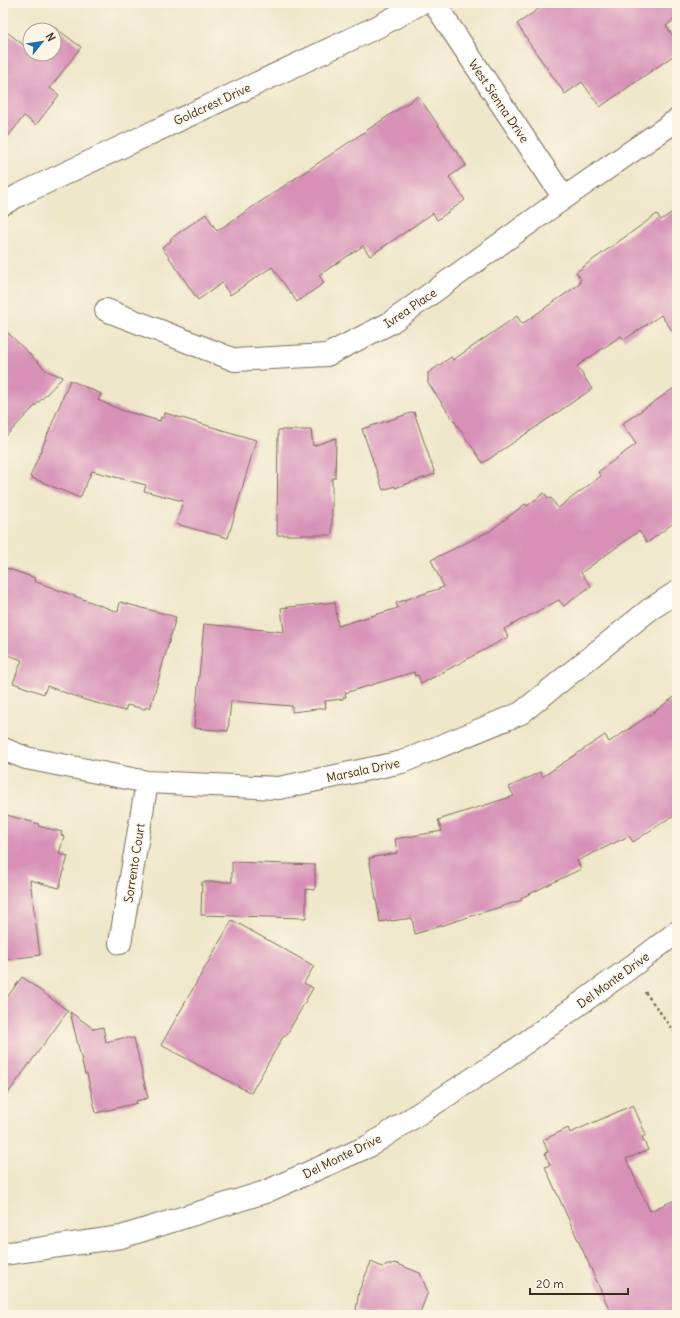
<svg xmlns="http://www.w3.org/2000/svg" width="680" height="1318" viewBox="0 0 680 1318" font-family="Delius,sans-serif">
	<style>
		.building { fill: #d791b7 }
		.lines { fill: none; stroke-linecap: round; stroke-linejoin: round }
		.street-casing { stroke: #7a6c5a; stroke-width: 24 }
		.path { stroke: #7a6c5a; stroke-width: 2.5; stroke-dasharray: 3 3; stroke-linecap: butt }
		.street { stroke: #fff; stroke-width: 22 }
		.labels { text-anchor: middle; dominant-baseline: central; stroke-width: 3; stroke-linejoin: round; paint-order: stroke }
		.street-label { font-size: 12px; fill: #3b2a1e; stroke: #fcf5e5 }
	</style>
	<rect width="100%" height="100%" fill="#fcf5e5"/>
	<filter id="ink" filterUnits="userSpaceOnUse"><feTurbulence type="fractalNoise" baseFrequency=".025" numOctaves="2"/><feDisplacementMap in="SourceGraphic" scale="8" xChannelSelector="R" yChannelSelector="G"/><feConvolveMatrix kernelMatrix="1 2 1 2 8 2 1 2 1" color-interpolation-filters="sRGB"/></filter>
	<filter id="wash" filterUnits="userSpaceOnUse"><feTurbulence type="fractalNoise" baseFrequency=".012" numOctaves="4" result="noise"/><feDisplacementMap in="SourceGraphic" scale="16" xChannelSelector="R" yChannelSelector="G"/><feGaussianBlur stdDeviation="0.9" result="paint"/><feColorMatrix in="noise" values="0 0 0 0 0 0 0 0 0 0 0 0 0 0 0 0 0 1.4 0 .05"/><feComposite in="paint" operator="in"/></filter>
	<g filter="url(#wash)">
		<rect width="100%" height="100%" fill="#efe7ca"/>
		<g id="blocks">
			<path class="building" d="M547,3H677V17L666,26L677,42V53L600,107L582,82L565,94L527,40H528L517,24Z
				M50,24L81,47L50,88L59,95L36,125L24,116L3,143V29L30,50V54H54V30H46Z
				M418,96L466,165L449,177L465,200L437,220L433,213L370,256L363,246L319,275L324,283L297,302L272,267L230,295L222,283L198,300L162,247L171,241L170,239L206,214L217,231Z
				M677,209V338L661,315L624,340L621,336L577,366L592,389L483,463L428,383V373L451,357L453,360L517,316L522,324L581,283L579,281L581,279L576,272L657,214L661,220Z
				M3,328L47,371L63,377L3,439Z
				M70,380L101,394L98,400L121,410L160,421L161,417L164,418L165,413L256,440L228,538L176,524L183,501L144,491L146,485L92,471L80,498L30,477Z
				M677,386V520L647,543L639,531L581,573L591,586L564,606L559,600L504,629L508,637L421,684L418,675L415,676L414,672L345,693L346,697H343V699L325,701L326,708L292,712V706L231,701L228,731L194,728L204,624L284,632L281,608L335,602L338,626L398,608L396,603L444,587L431,560L490,531L525,504L527,506L544,493L549,499L551,498L558,508L601,476L598,472L636,444L622,424Z
				M414,412L435,474L395,488V486L383,490L362,429Z
				M278,430H311L313,446L336,438L335,478H332V535H277Z
				M3,567L35,578L34,581L118,612L120,602L176,617L150,709L146,707L145,709L127,705L125,711L85,700L47,686L44,694L13,683L22,660L3,653Z
				M677,695V813L633,842L629,836L577,861L581,869L521,898L522,900L415,934L412,918L391,921V920L380,922L369,858L397,853L395,839L442,831L438,820L514,796L509,787L540,772L542,777L605,735L609,742L644,719Z
				M3,814L39,824L38,826L62,832L61,835L64,836L59,854L68,856L59,888L30,880L40,955L3,960Z
				M232,862L315,865V890L306,889V918L201,915L202,882H232Z
				M232,920L314,966L304,983L313,988L286,1036L284,1035L251,1093L161,1045Z
				M22,977L68,1011L3,1100V1003Z
				M70,1012L94,1029L103,1027L106,1042L123,1038H134L148,1098L136,1101L137,1103L96,1113L87,1074H85Z
				M633,1105L646,1135L642,1137L648,1150L626,1159L650,1211L677,1199V1315H612L545,1167L550,1165L545,1153L548,1152L543,1140L568,1128L570,1133Z
				M371,1262L382,1267L395,1263L420,1273L428,1292L419,1315H369L356,1310L359,1291Z"/>
		</g>
	</g>
	<g filter="url(#ink)">
		<use href="#blocks" fill-opacity="0" stroke="#7a6c5a" stroke-width="1"/>
		<g class="lines">
			<g class="street-casing">
				<path id="street" d="M434,3L564,198
					M3,204L19,195L379,26L421,3
					M106,310L235,360L327,355L390,323L564,198L677,120
					M3,749L26,758L147,782L279,788L402,762L521,713L649,610L677,592
					M120,943L147,782
					M3,1254L121,1237L265,1192L369,1146L497,1063L627,970L677,932"/>
			</g>
			<path class="path" d="M645,992L677,1035"/>
			<use href="#street" class="street"/>
		</g>
	</g>
	<g class="labels">
		<g class="street-label">
			<text transform="translate(499 101) rotate(56)">West Sienna Drive</text>
			<text transform="translate(212 104) rotate(-25)">Goldcrest Drive</text>
			<text transform="translate(410 308) rotate(-34)">Ivrea Place</text>
			<text transform="translate(363 770) rotate(-12)">Marsala Drive</text>
			<text transform="translate(134 863) rotate(-81)">Sorrento Court</text>
			<text transform="translate(613 980) rotate(-36)">Del Monte Drive</text>
			<text transform="translate(342 1156) rotate(-26)">Del Monte Drive</text>
		</g>
	</g>
	<rect width="680" height="1318" fill="none" stroke="#fcf5e5" stroke-width="16"/>
	<g transform="translate(42 42) rotate(60)"><circle r="19" fill="#fcf5e5" stroke="#afa495"/>
	<path d="M0-3L7 15L0 10L-7 15Z" fill="#1f6fb2"/>
	<text y="-6" font-size="11" font-weight="bold" text-anchor="middle" fill="#3b2a1e">N</text>
	</g>
	<path d="M530 1288v6h98v-6" fill="none" stroke="#3b2a1e" stroke-width="2"/>
	<text x="536" y="1288" font-size="12" fill="#3b2a1e" stroke="#fcf5e5" stroke-width="3" paint-order="stroke">20 m</text>
</svg>
